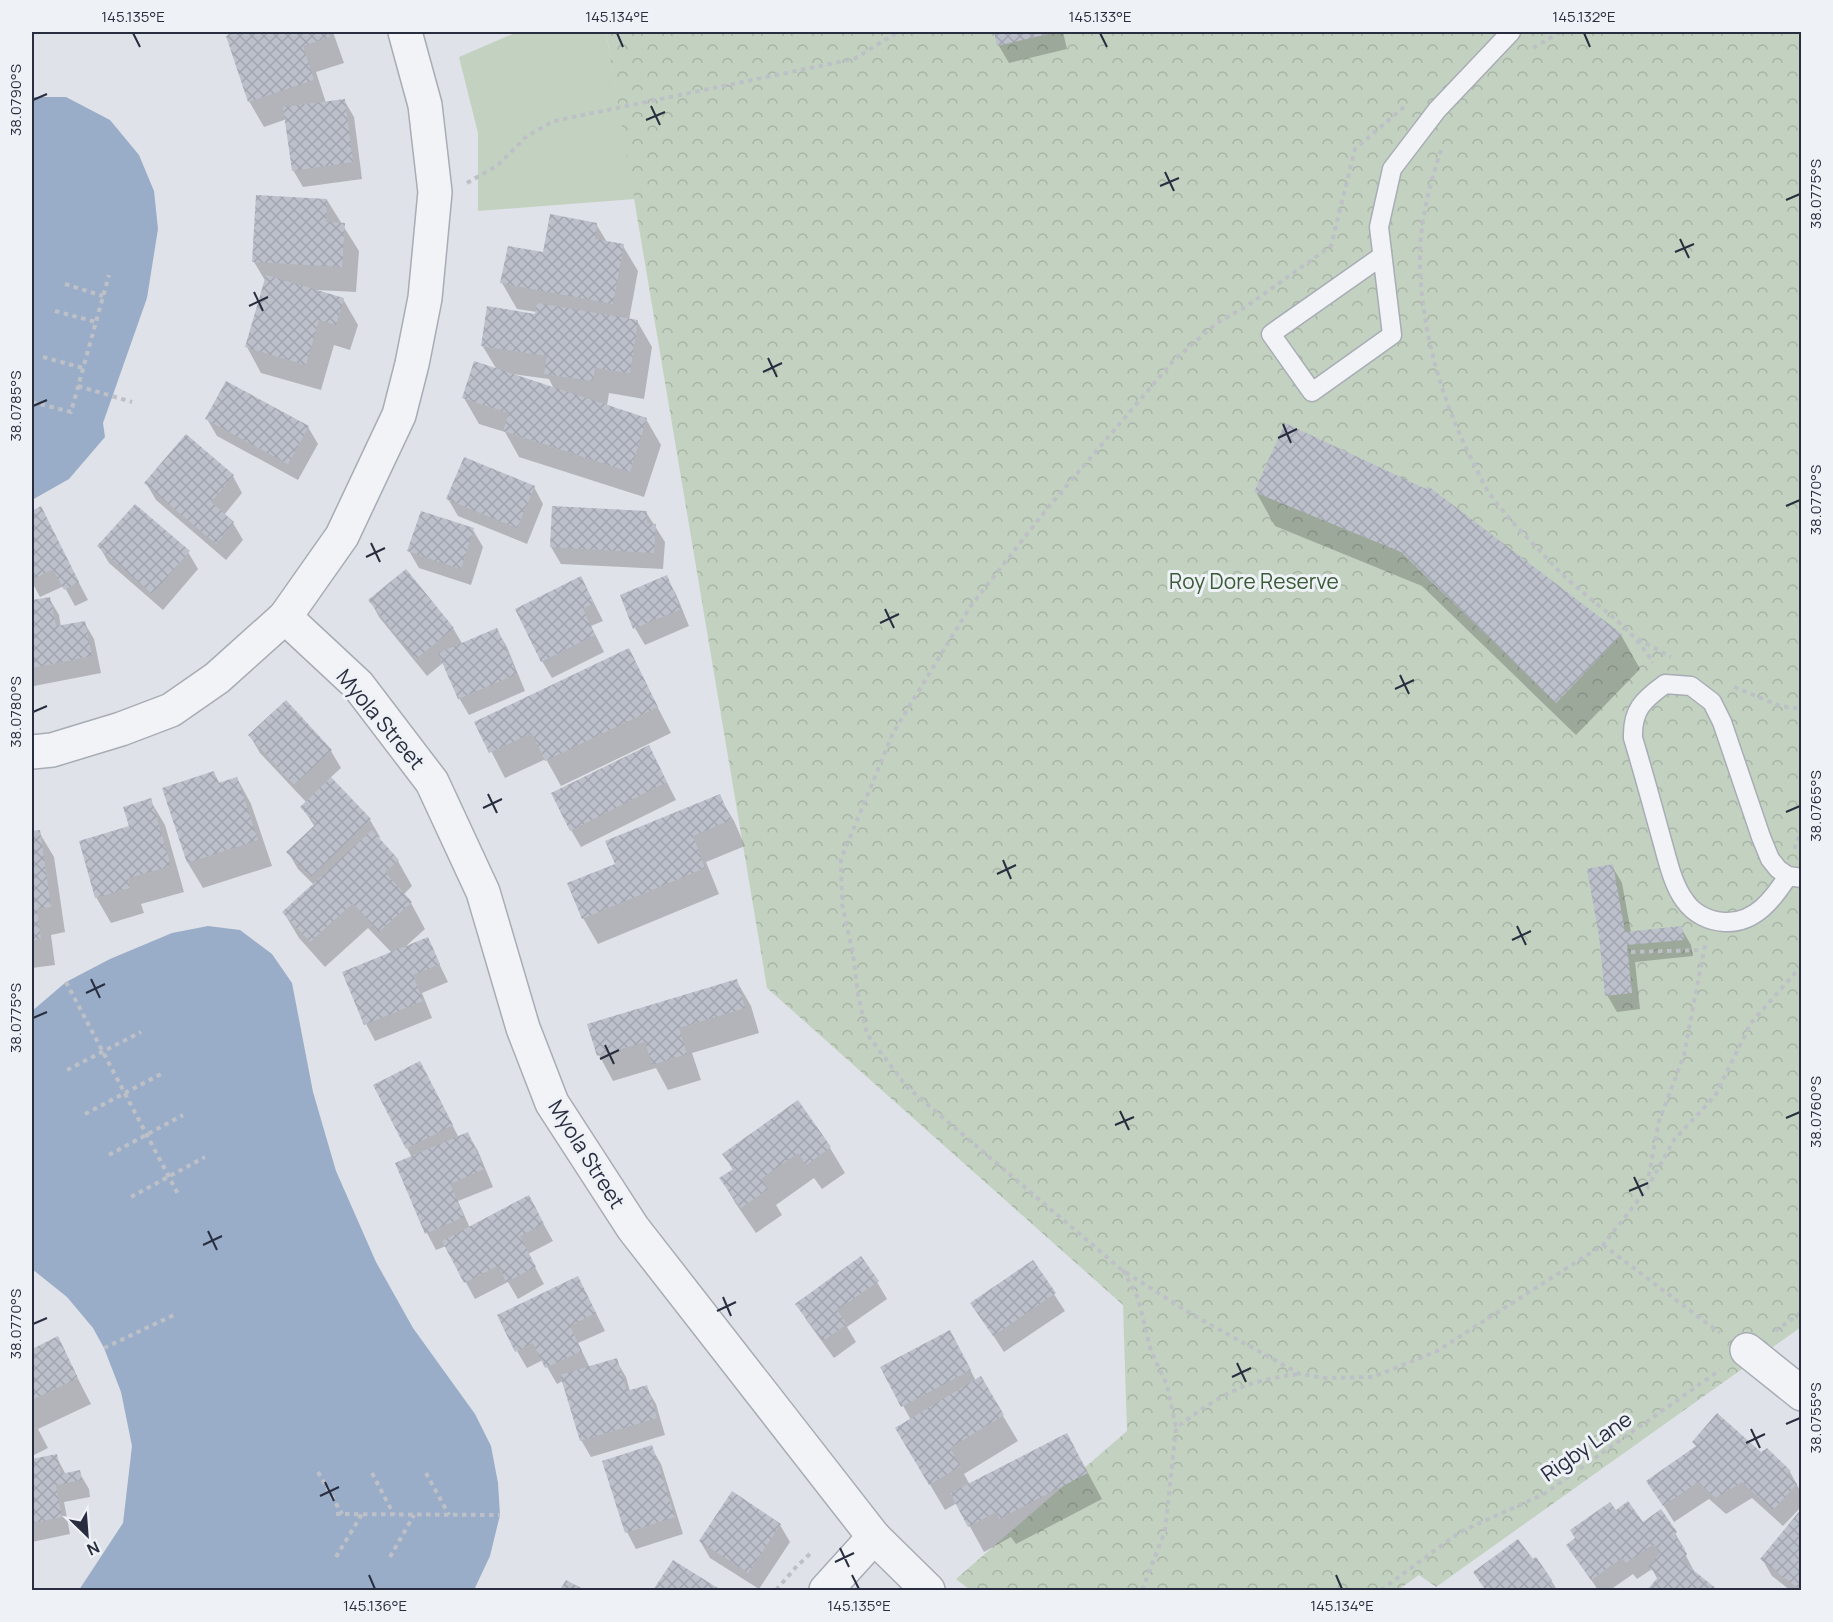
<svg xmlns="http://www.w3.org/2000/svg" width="1833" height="1622" viewBox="0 0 1833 1622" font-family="Manrope,sans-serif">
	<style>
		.green { fill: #c3d2c0 }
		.park { fill: url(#park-crowns) }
		.water { fill: #9aadc8 }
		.shadow { fill: #0003; fill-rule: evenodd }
		.building { fill: url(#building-cross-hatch) }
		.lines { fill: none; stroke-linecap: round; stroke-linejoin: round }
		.service-casing { stroke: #a8acb5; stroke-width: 21 }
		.minor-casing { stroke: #a8acb5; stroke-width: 36 }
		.tertiary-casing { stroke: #a8acb5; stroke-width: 36 }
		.path { stroke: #bdc0c6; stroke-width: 4; stroke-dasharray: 4.5 4.5; stroke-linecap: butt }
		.service { stroke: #f1f3f6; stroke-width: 18 }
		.minor { stroke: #f1f3f6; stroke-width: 33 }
		.tertiary { stroke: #f1f3f6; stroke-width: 33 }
		.ticks { fill: none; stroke: #282e3f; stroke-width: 2 }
		.labels { text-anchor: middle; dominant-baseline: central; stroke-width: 6; stroke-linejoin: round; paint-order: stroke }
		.park-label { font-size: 21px; fill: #395b35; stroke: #eef1f6 }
		.street-label { font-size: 21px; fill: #282e3f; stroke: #eef1f6 }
		.neatline { fill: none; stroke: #282e3f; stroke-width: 2 }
		.ticks-label { font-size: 15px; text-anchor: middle; fill: #282e3f }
	</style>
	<defs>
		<pattern id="park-crowns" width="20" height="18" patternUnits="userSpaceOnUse" patternTransform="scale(1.5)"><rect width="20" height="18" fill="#c3d2c0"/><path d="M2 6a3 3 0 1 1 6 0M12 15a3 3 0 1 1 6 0" fill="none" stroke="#a8b5a6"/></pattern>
		<pattern id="building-cross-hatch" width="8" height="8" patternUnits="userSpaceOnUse" patternTransform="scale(1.5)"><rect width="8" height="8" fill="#bcc0cb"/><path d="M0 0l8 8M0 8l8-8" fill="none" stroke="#a2a5af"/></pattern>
	</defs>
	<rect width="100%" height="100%" fill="#dfe2e8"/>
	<path class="green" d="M517,32H606L635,199L478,211V133L459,57Z"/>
	<path class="park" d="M606,32H1801V1327L1436,1587L1419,1575L1398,1590H970L956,1579L1127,1431L1123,1305L767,988Z"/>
	<path class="water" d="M32,97H66L110,120L139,155L154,191L158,229L147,298L103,423L105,437L69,479L32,500Z
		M208,926L240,930L272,954L292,983L313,1092L336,1171L376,1262L413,1328L475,1414L491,1446L498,1483L500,1515L490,1556L474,1590H79L123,1523L132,1446L121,1392L104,1348L93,1328L67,1297L32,1269V1011L66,982L110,959L172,933Z"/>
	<path class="shadow" d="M227,32H333L344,63L316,72L326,103L344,100L354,117L362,179L303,187L293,170L287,119L264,127L249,101Z
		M995,32H1063L1067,49L1009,63L999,46Z
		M327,200L359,251L356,292L316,290L343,299L358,325L350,350L334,345L321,390L261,373L247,347L266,282L254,262Z
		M596,224L607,242L623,246L638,271L629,320L637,321L652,347L644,399L609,393L607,406L646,419L661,445L644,497L519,457L505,432L479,424L464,398L497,370L482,345L537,316V312L517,309L502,283L544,254ZM512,374L549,379L554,389L512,375Z
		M207,419L308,427L318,444L298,480L217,436Z
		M233,476L242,493L224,515L233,523L243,540L226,560L156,500L146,483Z
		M534,487L543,504L527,544L458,516L448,499Z
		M1428,488L1621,635L1640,669L1576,735L1422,586L1275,526L1256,492L1426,490Z
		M40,508L88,600L75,606L64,586L40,597L32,582V512Z
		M646,512L665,542L663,569L561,564L551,547Z
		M473,530L483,547L471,585L419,568L409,551Z
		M99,546L188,552L198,569L163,610L109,563Z
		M666,577L676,594L689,626L645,645L635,628Z
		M590,595L603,621L591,626L604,652L552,678L542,661Z
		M49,598L59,615L61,627L84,622L94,639L101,673L34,686L32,682V602Z
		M370,600L453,628L463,645L497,630L507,647L525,691L469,715L459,698L444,662L427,676L379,617Z
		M628,650L671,733L561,786L546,759L505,778L476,722Z
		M250,736L331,751L341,768L330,778L370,820L380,837L378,839L398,861L412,886L403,895L411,903L425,929L405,947L427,939L448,982L422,993L432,1018L375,1041L366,1024L344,973L392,953L368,928L325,967L299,938L284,913L314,885L298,869L288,852L315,827L302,807L307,803L260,753Z
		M649,747L676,800L581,847L571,830Z
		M214,773L220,784L237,778L251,804L272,866L203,888L188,863Z
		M719,796L734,821L745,846L706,862L719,894L598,944L583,918L617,864Z
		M150,800L165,825L184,892L141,904L144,913L111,923L96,897L131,827Z
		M39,832L54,857L65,932L51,935L55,965L32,968V833Z
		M1612,866L1622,883L1631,932L1681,928L1691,945L1693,956L1635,962L1640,1009L1617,1012L1607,995Z
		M736,980L751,1006L759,1033L692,1053L701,1080L668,1090L656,1068L613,1081L599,1055Z
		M429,1080L459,1138L468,1134L478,1151L493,1187L458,1201L470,1228L538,1214L553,1241L528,1254L544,1284L518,1299L508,1282L475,1299L446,1246L436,1250L427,1233L412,1158L407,1148Z
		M830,1148L845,1173L822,1189L814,1178L776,1205L782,1215L756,1233L736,1204L721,1179L733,1170L724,1154Z
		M1033,1262L1065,1311L1004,1352L972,1303Z
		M877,1282L887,1299L847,1327L856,1342L834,1358L807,1321L797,1304Z
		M587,1295L605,1331L578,1343L590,1368L616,1360L626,1377L630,1391L646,1387L656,1404L665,1435L591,1457L581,1440L563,1381L557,1384L543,1360L527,1368L517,1351Z
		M57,1338L91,1404L38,1429L48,1448L32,1456V1351Z
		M959,1348L976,1381L1003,1416L1018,1441L964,1474L970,1485L1081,1460L1102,1499L1016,1544L1011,1537L984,1552L957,1503L945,1510L912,1454L911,1420L882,1368Z
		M651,1447L661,1464L683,1534L636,1549L627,1532Z
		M1761,1454L1790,1472L1802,1494V1506L1783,1526L1752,1498L1726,1514L1709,1499L1674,1522L1648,1481Z
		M56,1456L66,1475L79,1472L89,1489L90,1497L64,1502L70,1534L32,1542V1461Z
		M1802,1511V1590H1790L1772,1576L1762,1559Z
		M1615,1512L1642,1524L1675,1533L1685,1550L1684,1552L1695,1573L1716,1590H1649L1658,1580L1652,1569L1637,1579L1633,1574L1610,1590H1598L1568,1545Z
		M780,1525L790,1542L759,1589L710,1558L700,1541Z
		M673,1562L718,1590H655Z
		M1551,1580L1557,1590H1482L1485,1589Z"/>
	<path class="building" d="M240,32H328L330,37L303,46L314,80L248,102L226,36Z
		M994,32H1057L997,46Z
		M345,99L353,162L292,171L283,107Z
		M256,195L327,199L326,222L345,223L342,267L252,262Z
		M550,214L597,223L595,239L624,244L613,304L500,283L508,246L543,252Z
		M266,275L344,298L336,325L319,320L306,365L245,347Z
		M537,303L638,320L630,373L595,368L593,381L544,374L547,356L481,346L487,306L535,314Z
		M474,361L647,418L630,472L503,431L509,413L462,398Z
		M226,381L309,426L288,464L205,419Z
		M1285,423L1426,489L1428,486L1622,634L1556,703L1401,552L1254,492Z
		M186,434L234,475L211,502L234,522L216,544L144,483Z
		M464,457L535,486L517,528L446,499Z
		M135,504L190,551L152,594L97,546Z
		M41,506L79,582L64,590L53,569L32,580V511Z
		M552,506L647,511V523L656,524L654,553L550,547Z
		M421,511L474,528L461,569L407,551Z
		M406,569L454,628L416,659L368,600Z
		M667,575L681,609L633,629L620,595Z
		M581,576L594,603L583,609L595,635L541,662L515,609Z
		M50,597L56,626L85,621L92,656L32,668V600Z
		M497,628L517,674L458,699L438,653Z
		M629,648L658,707L545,761L532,733L489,753L474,722Z
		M286,700L332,750L294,785L248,735Z
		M649,745L667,782L570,831L551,793Z
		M214,771L218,783L237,777L258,840L187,863L162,788Z
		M331,777L371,819L311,877L286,852L316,824L300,807Z
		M720,794L731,820L693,836L705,868L582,919L567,883L615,864L605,841Z
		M151,798L171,866L128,878L130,888L95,898L79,841L129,826L123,807Z
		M40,830L51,907L37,909L41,939L32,941V831Z
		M372,830L399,860L385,872L412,902L379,932L353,903L310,942L282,912Z
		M1613,864L1625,932L1682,926L1684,940L1627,945L1632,993L1605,996L1599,936L1587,869Z
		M428,937L440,964L413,975L423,1001L364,1025L342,972Z
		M737,979L745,1008L679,1028L687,1054L652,1065L645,1042L597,1056L587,1024Z
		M420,1061L453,1125L406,1149L373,1085Z
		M798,1100L831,1147L806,1165L798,1153L761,1179L768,1189L741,1208L719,1178L733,1169L722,1154Z
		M468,1132L484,1169L450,1184L464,1217L425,1234L395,1163Z
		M529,1195L544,1224L520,1236L536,1267L506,1282L498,1266L464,1283L442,1241Z
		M861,1256L879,1281L837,1310L847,1324L823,1341L795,1304Z
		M1033,1260L1056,1293L993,1336L970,1303Z
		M578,1276L596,1313L570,1326L582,1351L545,1368L533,1343L515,1352L497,1315Z
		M950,1330L971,1370L901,1407L880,1367Z
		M58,1336L78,1378L32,1400V1349Z
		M617,1358L627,1391L647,1385L657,1418L580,1441L560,1375Z
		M981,1376L1004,1415L950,1448L961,1466L929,1485L895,1428Z
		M1717,1413L1761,1452L1767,1448L1791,1471L1787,1474L1797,1484L1773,1510L1742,1482L1716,1498L1698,1482L1663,1506L1646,1481L1696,1446L1692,1442Z
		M1067,1433L1088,1473L999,1519L996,1512L968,1527L950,1493Z
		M652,1445L675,1517L625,1533L602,1461Z
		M57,1454L61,1474L80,1470L82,1480L56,1485L62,1517L32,1523V1459Z
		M732,1491L781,1524L748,1573L699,1541Z
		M1628,1501L1643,1522L1661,1509L1677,1532L1675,1535L1687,1554L1682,1561L1718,1590H1647L1659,1576L1648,1567L1660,1553L1654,1544L1626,1563L1622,1558L1591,1580L1566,1545L1575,1538L1570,1530L1610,1502L1616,1510Z
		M1802,1508V1590H1800L1760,1559Z
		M1518,1539L1533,1559L1536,1557L1552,1580L1549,1582L1556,1590H1479L1484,1588L1473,1572Z
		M673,1560L721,1590H653Z
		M566,1580L585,1590H560Z"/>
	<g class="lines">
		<g class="service-casing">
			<path id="service" d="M1382,256L1271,334L1312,392L1392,335L1379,227L1392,169L1437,110L1511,32
				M1788,876C1774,898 1755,924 1724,922C1709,921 1694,914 1685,901C1672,884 1667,857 1661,837C1652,804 1643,771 1633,738C1632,710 1643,700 1665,684L1691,686L1712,702L1722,722L1761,837L1770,859L1778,869L1788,876L1802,878"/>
		</g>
		<g class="minor-casing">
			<path id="minor" d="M285,617L342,536L399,415L412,364L425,298L435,192L425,105L405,32
				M1747,1350L1802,1394
				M826,1590L874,1537"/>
		</g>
		<g class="tertiary-casing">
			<path id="tertiary" d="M32,752L52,750L121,729L171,710L217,678L285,617L358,685L432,782L483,892L523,1028L552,1103L633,1228L874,1537L928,1590"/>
		</g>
		<path class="path" d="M1533,48L1561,32
			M1404,107L1355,149L1331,246L1247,306L1217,323L1174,360L1046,510L970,607L893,733L841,859L842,904L853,954L858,995L867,1034L907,1087L1122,1270L1193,1315L1300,1374L1325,1378L1373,1377L1437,1351L1603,1245L1647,1189L1674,1140L1715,1096L1751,1023L1802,965
			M1441,150C1430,184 1420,220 1420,257C1420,327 1441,399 1473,462C1478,472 1483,484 1490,494C1509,521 1534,544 1556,568C1588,601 1631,624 1653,663
			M467,183L498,165L527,136L554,121L854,59L898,32
			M65,284L103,296
			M55,311L96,322
			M43,357L83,368
			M78,386L132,402
			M32,402L71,412L109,275
			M1638,639L1671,657
			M1734,687L1780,706L1802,709
			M1795,849L1796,841L1802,834
			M1631,952L1703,950
			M66,982L178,1194
			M67,1070L141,1032
			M85,1114L161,1074
			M109,1155L183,1115
			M1647,1185L1659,1121L1684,1055L1705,945
			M131,1197L205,1157
			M1603,1245L1720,1333
			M1123,1270L1138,1298L1151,1351L1167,1385L1176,1428
			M1775,1331L1802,1312
			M104,1348L174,1315
			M318,1472L342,1514
			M372,1473L394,1515
			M426,1473L449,1515
			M336,1514L500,1515
			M336,1557L362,1514
			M390,1557L414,1515
			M776,1590L797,1566L811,1553
			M1142,1590L1165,1531L1176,1428C1201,1409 1226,1391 1257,1382C1271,1378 1285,1376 1299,1374
			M1381,1590L1460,1532L1544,1494L1720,1370"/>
		<use href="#service" class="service"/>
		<use href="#minor" class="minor"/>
		<use href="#tertiary" class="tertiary"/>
	</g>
	<path class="ticks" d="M133,33L140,47M617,33L623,47M1100,33L1107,47M1584,33L1590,47M33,100L47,94M651,106L660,125M646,120L665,112M1165,172L1174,191M1160,186L1179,178M1786,200L1800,194M1680,239L1689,258M1675,252L1694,244M254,292L263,311M249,306L268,297M768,358L777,377M763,372L782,363M33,406L47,400M1283,424L1291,443M1278,438L1297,429M1786,506L1800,500M371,543L380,562M366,557L385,548M885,609L894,628M880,623L899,614M1400,675L1409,694M1395,689L1414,680M33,712L47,706M488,794L497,813M483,808L502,799M1786,812L1800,806M1003,860L1011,879M997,874L1016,865M1517,926L1526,945M1512,940L1531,931M91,979L100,998M86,993L105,984M33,1018L47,1012M605,1045L614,1064M600,1059L619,1050M1120,1111L1129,1130M1786,1118L1800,1112M1115,1125L1134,1117M1634,1177L1643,1196M1629,1191L1648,1183M208,1231L217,1250M203,1245L222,1236M723,1297L731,1316M717,1311L736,1302M33,1324L47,1318M1237,1363L1246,1382M1232,1377L1251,1368M1786,1424L1800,1418M1751,1429L1760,1448M1746,1443L1765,1434M325,1482L334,1501M320,1496L339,1487M840,1548L849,1567M835,1562L854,1553M369,1575L375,1589M852,1575L859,1589M1336,1575L1342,1589"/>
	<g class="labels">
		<g class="park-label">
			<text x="1254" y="581">Roy Dore Reserve</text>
		</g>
		<g class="street-label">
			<text transform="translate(381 719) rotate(50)">Myola Street</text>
			<text transform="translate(587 1154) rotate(58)">Myola Street</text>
			<text transform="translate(1586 1446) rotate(-35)">Rigby Lane</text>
		</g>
	</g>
	<rect width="1833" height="1622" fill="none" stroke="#eef1f6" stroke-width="66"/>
	<g transform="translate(87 1535) rotate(155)" stroke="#eef1f6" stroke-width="4.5" paint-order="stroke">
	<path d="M0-4.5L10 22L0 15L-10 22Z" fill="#282e3f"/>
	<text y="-9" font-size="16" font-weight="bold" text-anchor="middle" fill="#282e3f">N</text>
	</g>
	<rect x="33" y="33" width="1767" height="1556" class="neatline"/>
	<g class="ticks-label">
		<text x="133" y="22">145.135°E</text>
		<text x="617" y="22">145.134°E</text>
		<text x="1100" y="22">145.133°E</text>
		<text x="1584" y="22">145.132°E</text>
		<text transform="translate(16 100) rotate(-90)" y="5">38.0790°S</text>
		<text transform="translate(1816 194) rotate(-90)" y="5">38.0775°S</text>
		<text transform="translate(16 406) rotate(-90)" y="5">38.0785°S</text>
		<text transform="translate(1816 500) rotate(-90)" y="5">38.0770°S</text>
		<text transform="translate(16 712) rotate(-90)" y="5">38.0780°S</text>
		<text transform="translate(1816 806) rotate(-90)" y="5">38.0765°S</text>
		<text transform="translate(16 1018) rotate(-90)" y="5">38.0775°S</text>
		<text transform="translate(1816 1112) rotate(-90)" y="5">38.0760°S</text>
		<text transform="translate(16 1324) rotate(-90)" y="5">38.0770°S</text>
		<text transform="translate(1816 1418) rotate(-90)" y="5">38.0755°S</text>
		<text x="375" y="1611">145.136°E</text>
		<text x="859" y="1611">145.135°E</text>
		<text x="1342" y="1611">145.134°E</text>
	</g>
</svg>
